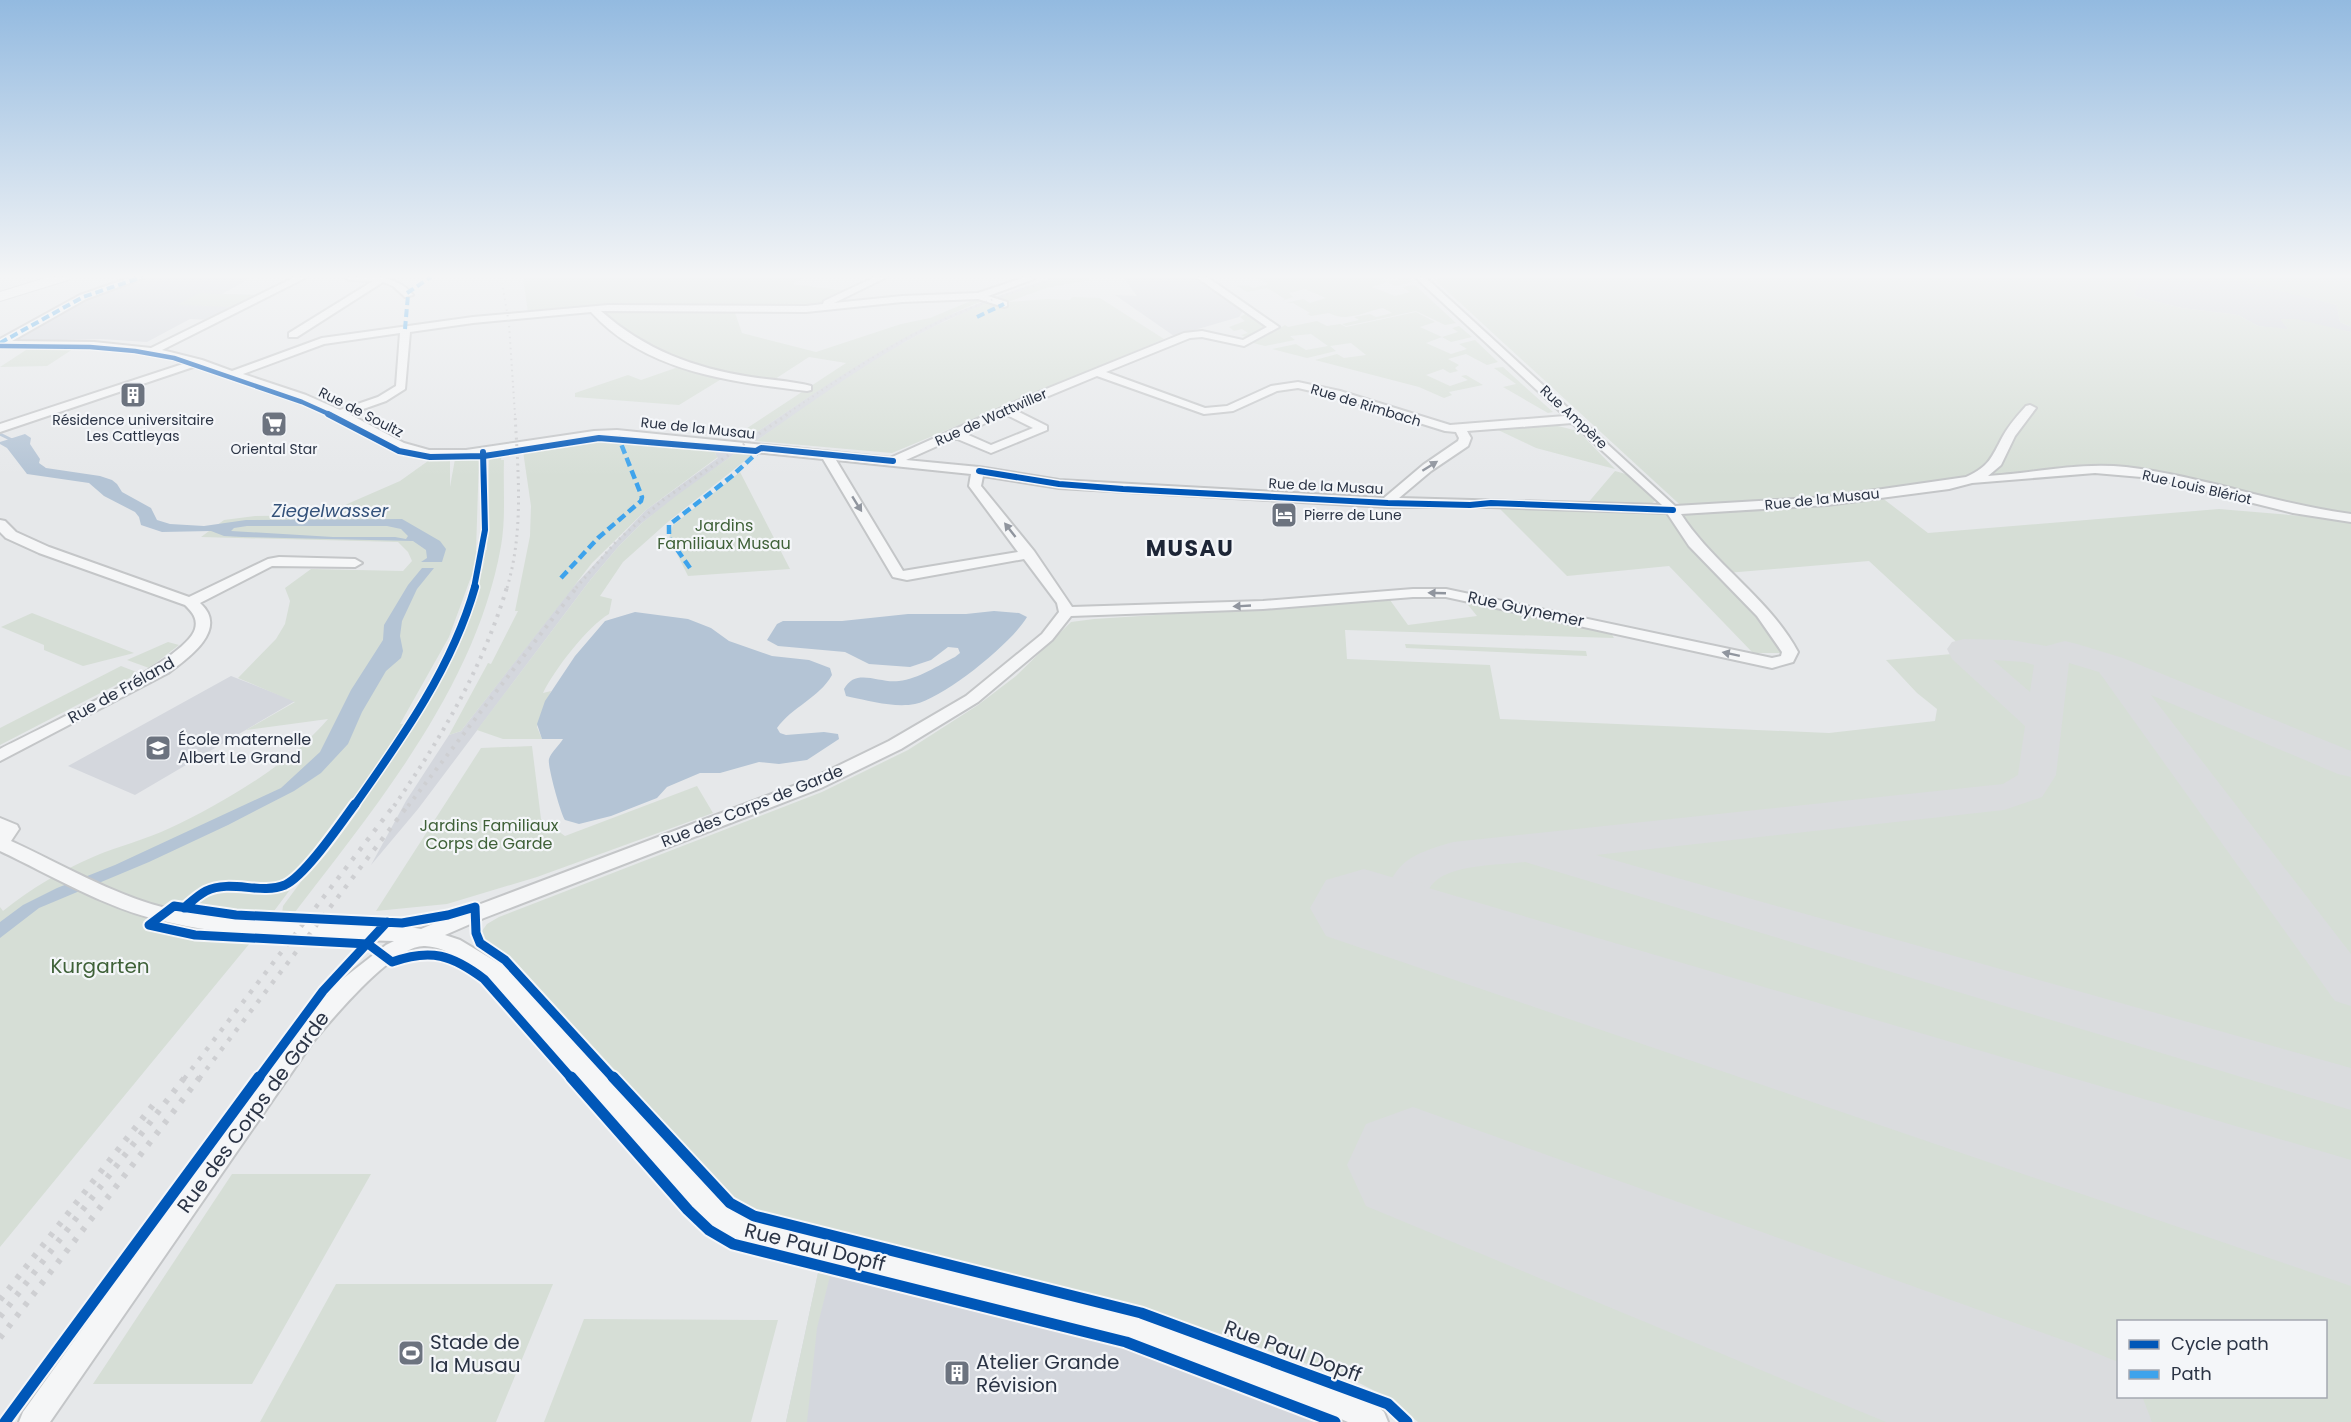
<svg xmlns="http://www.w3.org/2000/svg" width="2351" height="1422" viewBox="0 0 2351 1422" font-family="Poppins,sans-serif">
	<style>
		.built { fill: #d4d7dd }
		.green { fill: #d6ded6; fill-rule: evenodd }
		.water { fill: #b4c4d5; fill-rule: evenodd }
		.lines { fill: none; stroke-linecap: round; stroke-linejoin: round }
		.stream { stroke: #b4c4d5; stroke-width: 3 }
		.taxiway { fill: #dadcde; fill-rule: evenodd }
		.runway { fill: #dadcde; fill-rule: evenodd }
		.minor-casing { stroke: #c4c6c8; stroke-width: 4 }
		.primary-casing { stroke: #c2c5c8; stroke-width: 2 }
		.minor { fill: #f5f6f7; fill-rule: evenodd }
		.primary { fill: #f8f8f8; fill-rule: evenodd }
		.rail-far4 { stroke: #cecfd2; stroke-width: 2; stroke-dasharray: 1.5 4; stroke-linecap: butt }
		.rail-far3 { stroke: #cecfd2; stroke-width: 3; stroke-dasharray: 2 4.5; stroke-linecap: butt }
		.rail-far2 { stroke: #cecfd2; stroke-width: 4; stroke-dasharray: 3 6; stroke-linecap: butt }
		.rail-far1 { stroke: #cecfd2; stroke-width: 4.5; stroke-dasharray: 4 8; stroke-linecap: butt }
		.rail { stroke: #cecfd2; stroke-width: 6; stroke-dasharray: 4.5 9; stroke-linecap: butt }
		.quiet-far1 { stroke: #3ea3ec; stroke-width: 4; stroke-dasharray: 8 4; stroke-linecap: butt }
		.quiet { stroke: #3ea3ec; stroke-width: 4.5; stroke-dasharray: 9 4.5; stroke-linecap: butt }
		.cycleway-far4-casing { stroke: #f4f6f9; stroke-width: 7 }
		.cycleway-far3-casing { stroke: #f4f6f9; stroke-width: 9 }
		.cycleway-far2-casing { stroke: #f4f6f9; stroke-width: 11 }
		.cycleway-far1-casing { stroke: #f4f6f9; stroke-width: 13 }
		.cycleway-casing { stroke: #f4f6f9; stroke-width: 15 }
		.cycleway-far4 { stroke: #0057b8; stroke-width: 4.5 }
		.cycleway-far3 { stroke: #0057b8; stroke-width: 6 }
		.cycleway-far2 { stroke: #0057b8; stroke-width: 8 }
		.cycleway-far1 { stroke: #0057b8; stroke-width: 9 }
		.cycleway { stroke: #0057b8; stroke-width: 11 }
		.oneway { fill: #90959e }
		.labels { text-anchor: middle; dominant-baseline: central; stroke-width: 4.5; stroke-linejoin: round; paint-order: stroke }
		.far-street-label { font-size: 14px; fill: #2b3445; stroke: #f4f6f9 }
		.far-poi-label { font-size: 14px; fill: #2b3445; stroke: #f4f6f9 }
		.park-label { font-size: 16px; fill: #3f6138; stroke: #f4f6f9 }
		.street-label { font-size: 16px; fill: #2b3445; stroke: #f4f6f9 }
		.poi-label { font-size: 16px; fill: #2b3445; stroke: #f4f6f9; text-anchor: start }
		.water-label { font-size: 18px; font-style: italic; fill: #34527a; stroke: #f4f6f9 }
		.near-park-label { font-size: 20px; fill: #3f6138; stroke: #f4f6f9 }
		.near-street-label { font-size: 20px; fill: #2b3445; stroke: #f4f6f9 }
		.near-poi-label { font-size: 20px; fill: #2b3445; stroke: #f4f6f9; text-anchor: start }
		.district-label { font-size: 22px; font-weight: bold; letter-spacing: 1.5px; fill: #1d2536; stroke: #f4f6f9 }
	</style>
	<rect width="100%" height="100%" fill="#e6e8ea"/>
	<path class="built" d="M150,277H252L222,294L262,295L211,320L190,319L147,342L101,339L17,341L14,339L87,297Z
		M1054,277H1066L1013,294L947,320L905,342L756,441L745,440L855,365L929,323L995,297Z
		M1123,277H1192L1243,311L1239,317L1174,336L1115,295L1137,296Z
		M2143,277H2224L2274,288L2337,305L2340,322L2351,327V332L2281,319L2289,330L2258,326L2238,315L2182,308L2134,296L2140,279Z
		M717,451L737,452L642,523L619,546L591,579L418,809L371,865L406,801L449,735L461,731L571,589L646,510L718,458L715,454Z
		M231,676L295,701L135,795L68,766Z
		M818,1273L1122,1348L1318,1422H786Z"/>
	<path class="green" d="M523,277H804L792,284L846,291L815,306L733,307L742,333L816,352L901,324L930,318L978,298L985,300C897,334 823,388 745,440L732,438L846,363L809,357L772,381L728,375L679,405L575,397V393L628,375L641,380L687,364L623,333L600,307L528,313Z
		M1066,277H1089V280L1046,288L1008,302L1047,299L1069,300L1073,297L1100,298L1164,339L892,453L756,441C805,407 854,371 905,342C955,314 1011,292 1066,277Z
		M1255,277H1377L1388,282L1407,277L1413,282L1395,286L1387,282L1372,287L1395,296L1410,292L1402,287L1415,285L1456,323L1445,325L1416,311L1346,326L1342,324L1359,320L1354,317L1370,314L1376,317L1392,313L1383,308C1366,311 1347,323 1329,313L1311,316L1307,314L1310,313L1293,303H1286L1303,299L1310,303L1326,298L1305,289L1289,293L1293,297L1282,301L1285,299L1267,288L1247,292L1237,286L1247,285L1253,288L1269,284Z
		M1439,277H2143L2140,279L2134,296L2182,308L2238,315L2258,326L2288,329L2280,319H2296L2351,332V1422H1418L1391,1399L1353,1380L1139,1306L770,1216L754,1210L727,1192L509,957L487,945L479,935L487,924L499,917L822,792L908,750L978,705L1016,676L1071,622L1094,619L1390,600L1408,625L1477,616L1464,600L1559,619L1605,623L1614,638L1345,630L1347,659L1490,665L1500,719L1829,733L1935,721L1937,709L1917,693L1886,660L1963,653L1964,649L1869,561L1727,573L1796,653H1753L1669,566L1567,576L1500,509L1689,513L1434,279H1440ZM2048,469H2118L2338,519L2219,509L1928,533L1881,497ZM2118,1322H2326V1396H2118Z
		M2224,277H2351V327L2340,322L2337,305Z
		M200,293L259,296L237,307L176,305Z
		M1416,312L1435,322L1420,327L1442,337L1458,332L1452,328L1459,326L1472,337L1451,342L1442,337L1426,343L1451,354L1467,349L1459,344L1475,340L1498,362L1487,365L1466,354L1448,359L1459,365L1455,368L1458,371L1450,373L1443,369L1426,375L1450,386L1468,380L1461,376L1466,375L1483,385L1449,392L1452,395L1444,398L1419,387L1315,360L1337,354L1344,358L1366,355L1351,343L1330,346L1336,351L1307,358L1272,349L1296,344L1306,350L1328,346L1311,334L1290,336L1295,340L1265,346L1253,343L1285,325L1288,327L1317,321L1327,326L1340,324L1346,327Z
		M1247,313L1264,326L1262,329L1247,338L1241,335L1248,333L1242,329L1234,331L1229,327L1245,321L1240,317Z
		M73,349L47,366L0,367L26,350Z
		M1503,367L1553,412L1548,413L1503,387L1516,384L1494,368Z
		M1554,425L1578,431L1615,469L1536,448L1496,429Z
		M595,440H617L717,451L715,454L718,457L646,510L592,563L461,731L449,735L488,663L491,664L518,611H515L530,536L531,506L523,451Z
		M737,452L752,455L669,521L623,562L600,596L612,599L609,614C588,626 554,670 543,693L551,691L537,727L542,739H503L477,730L591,579L619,546L642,523L676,496Z
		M502,453L501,460H504C503,489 506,518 501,546C476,687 376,806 292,916L282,914L283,906L373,784L397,747L250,943L0,1247V907L3,911C29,890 62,870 93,857C118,846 145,840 170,828C222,804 291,763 328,719L246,730L295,702L238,678L276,639L285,624L290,601L285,588L311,569L403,571L412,561L408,552L398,542L201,537L224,520L255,516L322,515L400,481L428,461L450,460V487L455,459L477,458H479L476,551L487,550L489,461L491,456ZM486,557L461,638L401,741L411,724H400L449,637L471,577L480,573Z
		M1615,471L1633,476L1655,501L1646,507L1587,504Z
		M740,472L790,569L688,576L669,538L673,525Z
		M32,613L134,653L83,666L44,650V645L1,627Z
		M168,642L179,645L149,668L127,660Z
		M1405,644L1586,651L1587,656L1406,648Z
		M121,666L139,673L0,745V728Z
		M532,746L541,819L565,836L697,786L713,813L537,877L447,904L376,911L481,748Z
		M232,1174H371L252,1384H93Z
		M818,1273L830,1276L817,1328L807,1422H786Z
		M336,1284H553L496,1422H260Z
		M584,1319L778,1320L751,1422H544Z"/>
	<path class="water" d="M25,434L31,438L30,444L40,459L39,463L46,468L100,476L112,480L117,484L122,492L151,508L157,520L170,524L204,526L246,520L402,519L440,541L446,549L442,562H421L427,558L426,550L413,541L242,537L224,536L211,531L162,532L141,525L139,517L135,512L104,496L89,483L27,474L7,448L0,444V442ZM247,526H387L401,529L408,536L406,539L395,537H333L231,531L234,528Z
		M422,568H434L417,589L402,621L400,636L403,651L401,658L386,671L362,712L348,744L321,773L294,791L228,825L149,862L39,908L0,938V922L23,905L57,888L115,865L281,788L320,752L351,690L383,640L384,625L408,585Z
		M994,611L1019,613L1027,617C1012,643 944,698 915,704C895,708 870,701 850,697L846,696L844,689C856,667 879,684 899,681C918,679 939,665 955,657L960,653L958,648L948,647L931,660L910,667L869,664L845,652L778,646L767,640L777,624L783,621H842L908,614H966Z
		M635,612L688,619L711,628L729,641L772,656L809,660L830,668L832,675C819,698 792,707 777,728L780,733L786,735L824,732L838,734L839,739L807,760L779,764L759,762L720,773H700L667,787L657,798L611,816L579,824L565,820C561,815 547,765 549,759C551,752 559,746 563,739H542L537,724L545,701L575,656L605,621Z"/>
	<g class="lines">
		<path class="stream" d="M0,434L12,440"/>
		<path class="taxiway" d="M1964,639L2011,640L2046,646L2065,641L2077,644L2123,658L2351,751V777L2338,774L2151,695L2351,954V1006L2335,1001L2099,672L2069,663L2056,775L2042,797L2004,810L1596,855L2351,1068V1110L1525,862C1500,865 1446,864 1431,886C1422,899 1419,916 1411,929L1396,934L1381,929L1374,918C1396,866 1397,858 1453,842L2003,784L2018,775L2025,726L1952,659L1947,649L1952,642ZM1993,660L2024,662L2034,665L2030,692Z"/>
		<path class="runway" d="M1364,869L2351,1160V1286L1326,936L1310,908L1326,880Z
			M1413,1107L2074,1344L2118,1362V1396H2142L2152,1422H1886L1366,1206L1347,1165L1366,1124Z"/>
		<g class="minor-casing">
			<path id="minor" d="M132,277H146L86,299L12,341L94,342L151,348L295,277H307L162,350L202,360L232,371L322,338L473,317L608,305L806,306L823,304L824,301L875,277H887L834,303L902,296L978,293L1025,277L1034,279L988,296L1007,302V306L1004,307L978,299L902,302L806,312L601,311C645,350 694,368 751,377C771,380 792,381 811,386V390L807,391C732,382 645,372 591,312L473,323L410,332L405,389L386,401L349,414L404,443L429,450H466L594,431L617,430L890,458L1024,398L1184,333L1202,331L1243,340L1267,327L1196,277H1207L1279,327L1244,346L1202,337L1190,338L1106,372L1205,408L1227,406L1271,386L1298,382L1340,391L1450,425L1565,416L1415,277H1425L1675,506L1827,497L1966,477C1990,466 1991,458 2003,436C2009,425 2018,415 2026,406L2030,405L2036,408L2015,436L2001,465L1988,476C2035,473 2079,462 2126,467C2202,476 2275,504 2351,514V522L2293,513L2153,478L2095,473L1972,483L1949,489L1827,505L1681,514C1714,565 1769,598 1798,652L1793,662L1772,668L1446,597H1413L1263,609L1071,616L1052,640L978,702L901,749L821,788L484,918L445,935L460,940L505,967L721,1202L738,1215L752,1220L1134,1315L1316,1380L1377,1406L1384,1412L1388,1422H1348L1313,1407L1134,1341L752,1244L720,1231L703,1218L491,979C471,966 449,947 425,946C394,944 331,1020 312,1043L50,1422H19L23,1412L296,1031L340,981L386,945L394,941C316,938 238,939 163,921C107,909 51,875 0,851V818L17,825L19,829L11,841C57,862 114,895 162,907C240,926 324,923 404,926L421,929L470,908L809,780L889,741L966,696L1042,634L1059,612L1057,603L1024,559L907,580L893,577L823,459L617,438L594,439L466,458H428L396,449L298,399L196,366L0,432V424L186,363C127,343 61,348 0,347V339L80,295ZM400,333L396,386L378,397L340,410L306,395L243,374L324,344ZM1097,376L1204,414L1233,411L1277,391L1298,388L1333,396L1445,431L1456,432L1459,438L1458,441L1423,465L1384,498L1059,480L979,467L906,460L955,438L991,453L1047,430V426L1015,410ZM1005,414L1033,428L991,445L964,433ZM1572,423L1662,505L1399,498L1431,471L1468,446L1471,438L1467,431ZM836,460L971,474L969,486L1018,552L903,571ZM983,476L1059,488L1388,507H1491L1667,513L1689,546L1757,616L1782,652L1781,656L1772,658L1446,589H1413L1263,601L1072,607L1034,551L981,486Z
				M345,277C370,277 395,273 413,295L405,297L393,286L383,282L297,337H289V333L373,281L349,280Z
				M0,520L5,521L16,532L49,547L189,597L268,559L279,557L355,559L362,563L355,567L272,566L200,603C229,629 189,658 168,673L0,761V749C36,730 186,661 195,629C198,618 192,612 185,605L39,553L6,538L0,532Z"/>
		</g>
		<g class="primary-casing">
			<path id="primary" d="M48,277H70L68,280L0,301V292Z"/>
		</g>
		<use href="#minor" class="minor"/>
		<use href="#primary" class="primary"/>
		<path class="rail-far4" d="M501,277L509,324L515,415
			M785,415C836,381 887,345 943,320C981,302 1020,290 1060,277"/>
		<path class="rail-far3" d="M507,588C524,531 518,472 515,414
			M576,588L614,544L663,500L788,414"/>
		<path class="rail-far2" d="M394,806C442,737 483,667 507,587
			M408,806L577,587"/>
		<path class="rail-far1" d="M184,1079L395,804
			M199,1079L409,804"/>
		<path class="rail" d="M0,1300L153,1105
			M0,1317L185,1077
			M0,1338L200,1077"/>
		<path class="quiet-far1" d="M407,293L431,277
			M977,317L1004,304
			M405,329L408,295
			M0,343L83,297L142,277"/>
		<path class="quiet" d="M690,568L669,538V525L732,476L760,450
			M561,578L598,538L641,501L642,497L618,436"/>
		<g class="cycleway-far4-casing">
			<path id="cycleway-far4" d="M0,346L90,347L135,351L174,358L302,402L331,415"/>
		</g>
		<g class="cycleway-far3-casing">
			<path id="cycleway-far3" d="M328,414L399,451L430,457L484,456L599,438L756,451L761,448L893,461
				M979,471L1059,484L1123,489L1388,503L1470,505L1491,503L1673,510
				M474,588L485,530L483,452"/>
		</g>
		<g class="cycleway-far2-casing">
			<path id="cycleway-far2" d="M354,806C402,738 452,668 475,587"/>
		</g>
		<g class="cycleway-far1-casing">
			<path id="cycleway-far1" d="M184,908C191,902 198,895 206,891C231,879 260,895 285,885C305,876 341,823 355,804
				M149,925L174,906L236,915L402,923L448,915L475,907L476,933L480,943L505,960L614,1079
				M149,925L195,935L368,944
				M368,944L392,962C431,948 452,955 484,979L572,1079
				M258,1079L323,991L387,922"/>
		</g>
		<g class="cycleway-casing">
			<path id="cycleway" d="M571,1077L688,1210L709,1230L733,1244L1126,1342L1335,1422
				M613,1077L730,1203L754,1216L1141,1313L1388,1404L1407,1422
				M5,1422L259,1077"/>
		</g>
		<use href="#cycleway-far4" class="cycleway-far4"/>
		<use href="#cycleway-far3" class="cycleway-far3"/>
		<use href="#cycleway-far2" class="cycleway-far2"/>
		<use href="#cycleway-far1" class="cycleway-far1"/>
		<use href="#cycleway" class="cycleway"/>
	</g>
	<defs><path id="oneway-solid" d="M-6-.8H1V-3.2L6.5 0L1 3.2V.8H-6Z" transform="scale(1.5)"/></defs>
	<g class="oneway">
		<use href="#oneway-solid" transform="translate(1430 466) rotate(-32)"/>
		<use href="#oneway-solid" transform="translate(857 504) rotate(58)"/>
		<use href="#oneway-solid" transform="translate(1010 530) rotate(-128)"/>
		<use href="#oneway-solid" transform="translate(1437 593) rotate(-178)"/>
		<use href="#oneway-solid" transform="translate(1242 606) rotate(177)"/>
		<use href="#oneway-solid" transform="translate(1731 654) rotate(-168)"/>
	</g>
	<linearGradient id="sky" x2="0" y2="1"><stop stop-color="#93bae0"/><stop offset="0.58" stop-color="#f4f5f6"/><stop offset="1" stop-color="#f4f5f6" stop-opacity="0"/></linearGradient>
	<rect width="2351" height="476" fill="url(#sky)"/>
	<defs>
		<g id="building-square" transform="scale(1.35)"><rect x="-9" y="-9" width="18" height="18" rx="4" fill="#6c737f" stroke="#f4f6f9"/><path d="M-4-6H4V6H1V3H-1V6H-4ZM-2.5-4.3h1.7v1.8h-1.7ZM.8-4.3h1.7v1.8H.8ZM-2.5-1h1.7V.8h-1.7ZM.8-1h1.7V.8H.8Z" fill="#fff"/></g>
		<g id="supermarket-square" transform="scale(1.35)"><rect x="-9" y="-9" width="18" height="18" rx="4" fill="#6c737f" stroke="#f4f6f9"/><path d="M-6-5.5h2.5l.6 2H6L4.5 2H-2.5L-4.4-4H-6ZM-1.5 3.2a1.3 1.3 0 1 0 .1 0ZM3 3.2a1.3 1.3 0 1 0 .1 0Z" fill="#fff"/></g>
		<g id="hotel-square" transform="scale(1.35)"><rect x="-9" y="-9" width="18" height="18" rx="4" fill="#6c737f" stroke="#f4f6f9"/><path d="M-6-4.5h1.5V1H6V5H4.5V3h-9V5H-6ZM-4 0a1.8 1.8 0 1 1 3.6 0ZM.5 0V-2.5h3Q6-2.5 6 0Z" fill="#fff"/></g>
		<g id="school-square" transform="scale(1.35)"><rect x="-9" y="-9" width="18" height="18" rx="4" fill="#6c737f" stroke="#f4f6f9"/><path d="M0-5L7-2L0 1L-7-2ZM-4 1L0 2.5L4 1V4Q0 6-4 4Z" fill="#fff"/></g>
		<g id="stadium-square" transform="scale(1.35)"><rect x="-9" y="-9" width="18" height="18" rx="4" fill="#6c737f" stroke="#f4f6f9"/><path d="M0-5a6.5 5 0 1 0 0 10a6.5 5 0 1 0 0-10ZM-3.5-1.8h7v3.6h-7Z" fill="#fff"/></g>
	</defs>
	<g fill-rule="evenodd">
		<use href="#building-square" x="133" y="395"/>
		<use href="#supermarket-square" x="274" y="424"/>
		<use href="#hotel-square" x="1284" y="515"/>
		<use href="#school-square" x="158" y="748"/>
		<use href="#stadium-square" x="411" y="1353"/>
		<use href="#building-square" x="957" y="1373"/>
	</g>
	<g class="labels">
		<g class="far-street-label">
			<text transform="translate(1366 405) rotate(17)">Rue de Rimbach</text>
			<text transform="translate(361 412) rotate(27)">Rue de Soultz</text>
			<text transform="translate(991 417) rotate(-24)">Rue de Wattwiller</text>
			<text transform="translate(1574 417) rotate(43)">Rue Ampère</text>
			<text transform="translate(698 428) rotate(6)">Rue de la Musau</text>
			<text transform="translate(1326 486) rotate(3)">Rue de la Musau</text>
			<text transform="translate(2197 487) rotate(13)">Rue Louis Blériot</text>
			<text transform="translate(1822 499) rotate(-6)">Rue de la Musau</text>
		</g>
		<g class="far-poi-label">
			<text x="133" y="420">Résidence universitaire<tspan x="133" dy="16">Les Cattleyas</tspan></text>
			<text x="274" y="449">Oriental Star</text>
			<text x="1304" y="515" text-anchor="start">Pierre de Lune</text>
		</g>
		<g class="park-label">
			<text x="724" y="525">Jardins<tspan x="724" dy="18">Familiaux Musau</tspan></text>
			<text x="489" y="825">Jardins Familiaux<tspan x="489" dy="18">Corps de Garde</tspan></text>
		</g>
		<g class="street-label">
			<text transform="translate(1526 609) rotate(12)">Rue Guynemer</text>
			<text transform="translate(121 690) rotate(-29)">Rue de Fréland</text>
			<text transform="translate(752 806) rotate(-22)">Rue des Corps de Garde</text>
		</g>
		<g class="poi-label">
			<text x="178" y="739">École maternelle<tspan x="178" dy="18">Albert Le Grand</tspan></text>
		</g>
		<g class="water-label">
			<text x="330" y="510">Ziegelwasser</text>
		</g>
		<g class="near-park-label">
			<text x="100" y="966">Kurgarten</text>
		</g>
		<g class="near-street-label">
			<text transform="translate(253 1112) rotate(-54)">Rue des Corps de Garde</text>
			<text transform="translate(815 1247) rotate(14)">Rue Paul Dopff</text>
			<text transform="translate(1293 1351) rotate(20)">Rue Paul Dopff</text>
		</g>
		<g class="near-poi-label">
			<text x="430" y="1342">Stade de<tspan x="430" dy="23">la Musau</tspan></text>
			<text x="976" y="1362">Atelier Grande<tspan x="976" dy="23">Révision</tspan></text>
		</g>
		<g class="district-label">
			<text x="1190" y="548">MUSAU</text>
		</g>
	</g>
	<rect x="2117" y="1320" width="210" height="78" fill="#f4f6f9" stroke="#a4a8b1" stroke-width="1.5"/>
	<rect x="2129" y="1340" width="30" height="9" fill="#0057b8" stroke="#a4a8b1" stroke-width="1.5"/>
	<text x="2171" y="1350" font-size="18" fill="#2b3445">Cycle path</text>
	<rect x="2129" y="1370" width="30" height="9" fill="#3ea3ec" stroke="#a4a8b1" stroke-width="1.5"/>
	<text x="2171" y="1380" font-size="18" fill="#2b3445">Path</text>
</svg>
